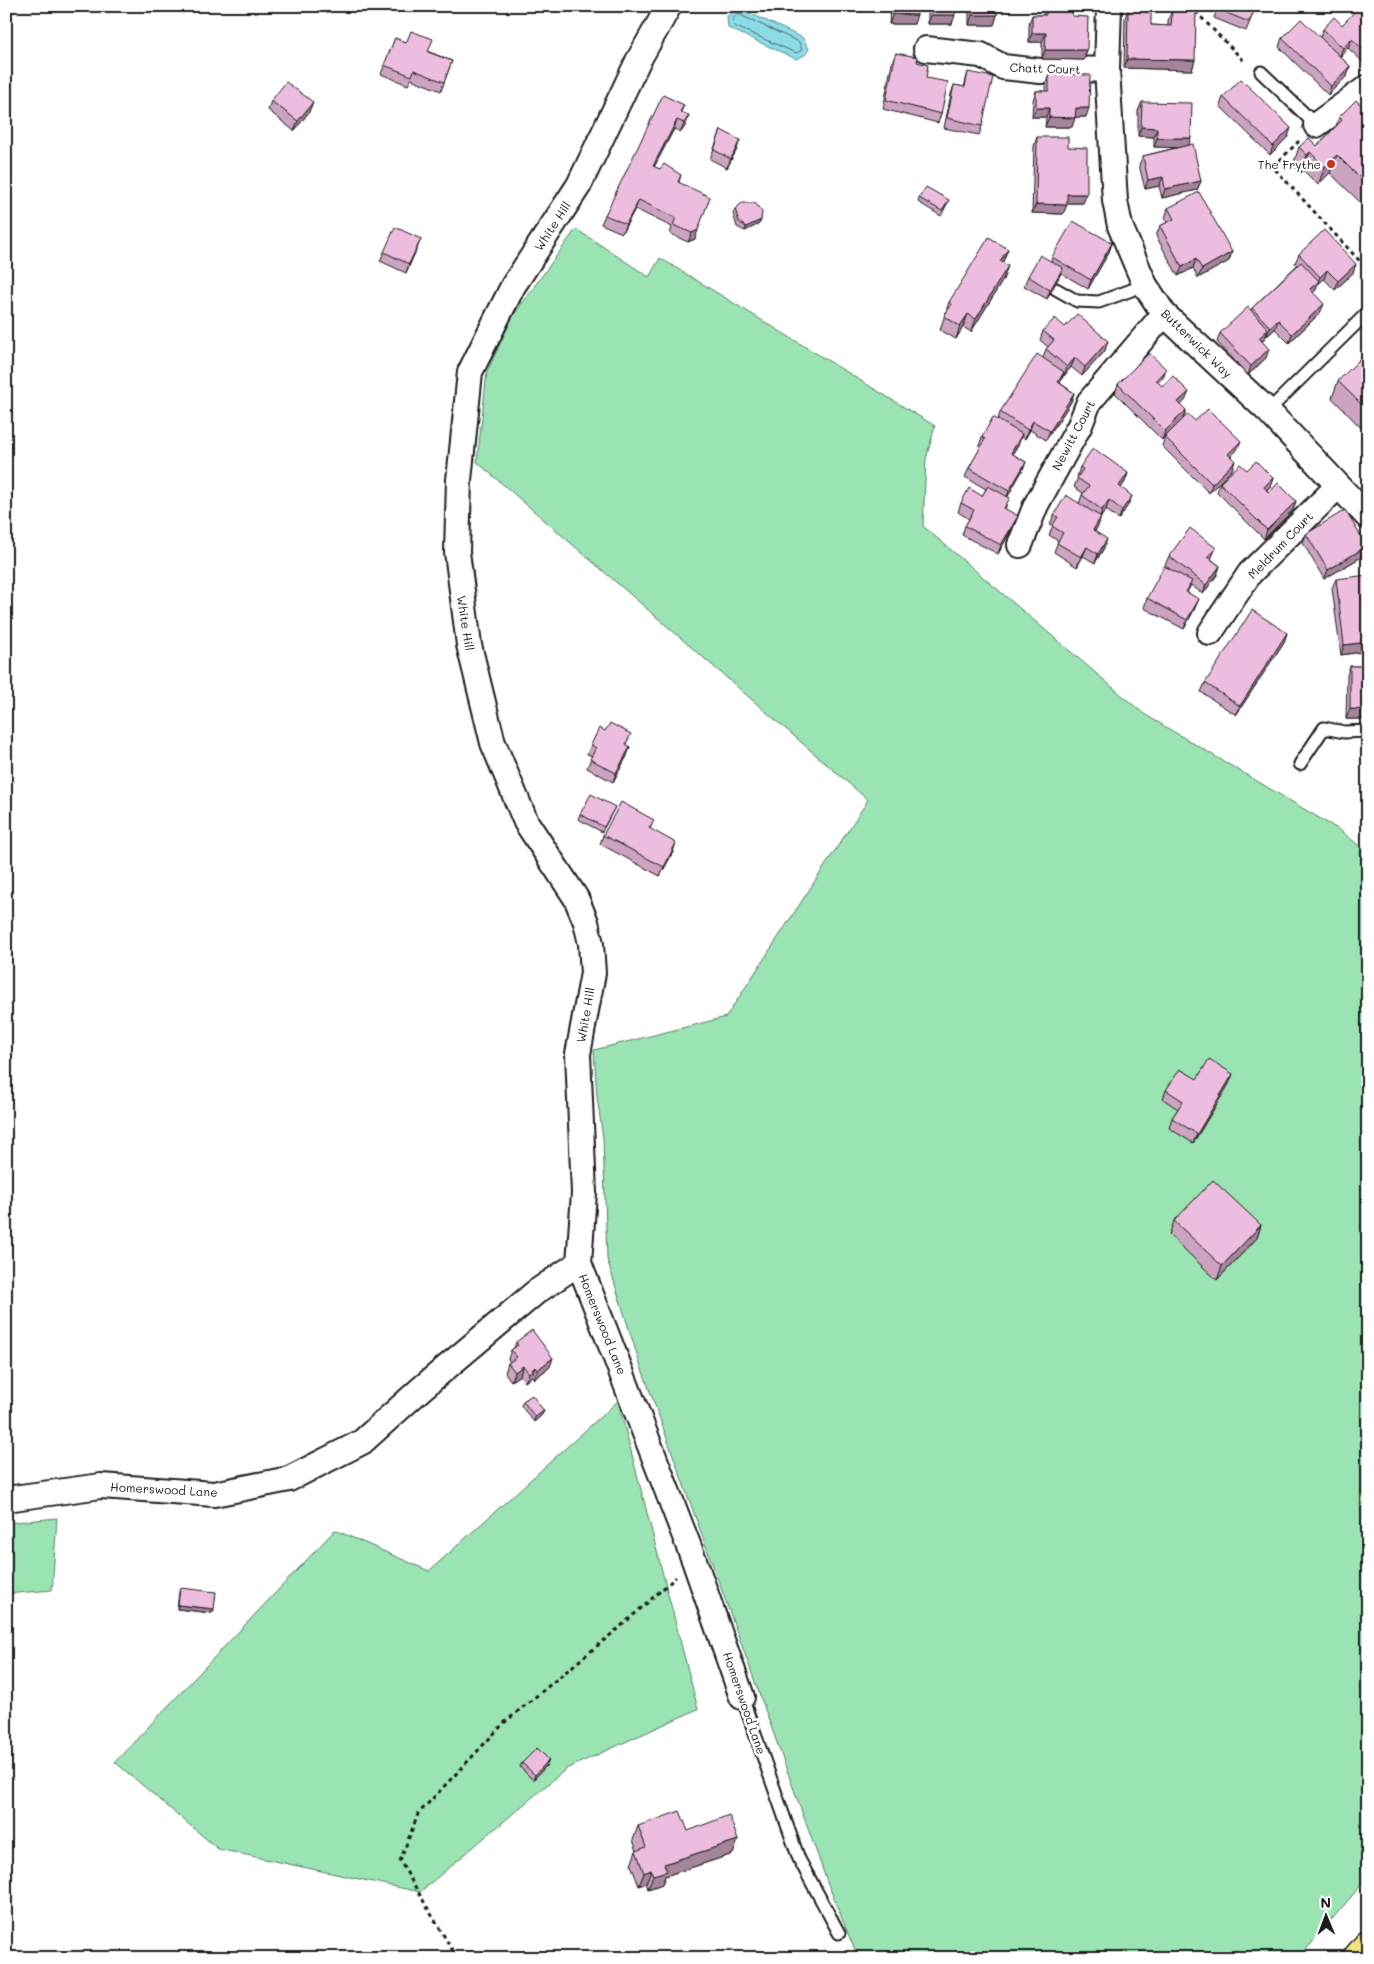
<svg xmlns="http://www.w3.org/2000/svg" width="1374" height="1964" viewBox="0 0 1374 1964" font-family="Mali,sans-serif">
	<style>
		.green { fill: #9ae3b2; stroke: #5b8067 }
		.water { fill: #8cdce7; stroke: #5f8f96 }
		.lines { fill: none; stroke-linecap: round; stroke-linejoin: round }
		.shore { stroke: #49696d; stroke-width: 1 }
		.lane-casing { stroke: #1c1c1c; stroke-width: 15 }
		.street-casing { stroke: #1c1c1c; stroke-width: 28 }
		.highway-casing { stroke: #1c1c1c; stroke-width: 31 }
		.path { stroke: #1c1c1c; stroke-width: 3; stroke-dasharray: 4 4; stroke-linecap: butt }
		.lane { stroke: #fff; stroke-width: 11 }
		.street { stroke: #fff; stroke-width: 24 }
		.highway { stroke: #f5e382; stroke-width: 28 }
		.wall { fill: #cca3c0; stroke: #1c1c1c }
		.shaded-wall { fill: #a6849c; stroke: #1c1c1c }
		.building { fill: #edbddf; stroke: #1c1c1c }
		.poi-dot { fill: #c8321e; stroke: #fff; stroke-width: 2 }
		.labels { text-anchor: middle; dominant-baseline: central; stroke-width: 5; stroke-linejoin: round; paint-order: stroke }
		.street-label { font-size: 12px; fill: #1c1c1c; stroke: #fff }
		.poi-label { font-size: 12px; fill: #1c1c1c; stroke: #fff; text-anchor: end }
	</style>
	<rect width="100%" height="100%" fill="#fff"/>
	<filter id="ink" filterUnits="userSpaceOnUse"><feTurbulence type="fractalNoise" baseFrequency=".02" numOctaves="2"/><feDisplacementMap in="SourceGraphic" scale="10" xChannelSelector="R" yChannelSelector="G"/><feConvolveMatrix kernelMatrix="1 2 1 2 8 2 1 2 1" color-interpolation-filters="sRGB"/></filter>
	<g filter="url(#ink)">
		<path class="green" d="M576,229L649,277L660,258L935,426L926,459L923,526L1144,714L1341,831L1368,853V1877L1299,1958H858L828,1884L639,1361L607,1259L603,1138L597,1097L594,1050L726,1017L868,800L477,462L487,372L512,317Z
			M618,1401L698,1709L566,1769L420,1892L218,1849L115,1762L335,1530L429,1571Z
			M57,1518L52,1590L6,1594V1523Z"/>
		<path class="water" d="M739,8L803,38L809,49L805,55L796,59L728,28L727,16Z"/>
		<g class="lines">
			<path class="shore" d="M738,14L799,42L802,50L796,53L734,26L733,19Z"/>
			<g class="lane-casing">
				<path id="lane" d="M1261,72L1316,125
					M1056,289L1077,301L1099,302L1145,285
					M1268,411L1368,312
					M1300,764L1324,728L1344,732L1368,731
					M742,1697L799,1859L839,1933"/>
			</g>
			<g class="street-casing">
				<path id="street" d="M669,6L638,61L579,185L513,286L470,372L459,480L457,552L469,645L493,743L526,822L576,898L586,922L591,944L593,973L578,1054L584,1193L579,1263L694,1560L742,1697
					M1109,6L1107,69L1115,201L1120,226L1145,285L1164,314L1268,411L1368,517
					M926,49L981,55L1003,67L1040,71L1107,69
					M1316,125L1368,87
					M1020,545L1036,505L1080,425L1089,402L1164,314
					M1210,633L1250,573L1338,486
					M6,1499L101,1486L214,1494L289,1479L362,1442L422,1388L536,1292L579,1263"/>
			</g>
			<g class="highway-casing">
				<path id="highway" d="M1357,1958L1368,1945"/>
			</g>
			<path class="path" d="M1190,6L1246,63
				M1299,141L1273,167L1368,270
				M457,1958L400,1861L418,1814L505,1722L620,1627L676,1577"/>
			<use href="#lane" class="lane"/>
			<use href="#street" class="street"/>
			<use href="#highway" class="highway"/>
		</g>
		<path class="wall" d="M890,6H927L926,9H917L914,24H889Z
			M928,6H965L964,10L955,9L952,24H928Z
			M969,6H1006L1005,10H997V15L994,25H969Z
			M1037,6H1072V16L1087,50L1084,60L1042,59V42H1029V24L1032,15H1043L1045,8H1037Z
			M1211,6H1256L1246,31L1214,18L1217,9Z
			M1368,6V60L1364,63L1348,48L1340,57L1350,66L1347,76L1328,95L1279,47L1282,38L1320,37L1323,29L1342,25Z
			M1128,9L1151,25L1168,26V20L1172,10L1195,60L1192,70L1124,68L1125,18Z
			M395,38L452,61L441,91L411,79L408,85L381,74Z
			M896,53L917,62L926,78L941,114L938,123L883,109L892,62Z
			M968,72L982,126L979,135L944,128L951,94L954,85L964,87Z
			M1049,74L1086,117H1075L1072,127H1045L1046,117H1032L1033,100L1036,91H1046V83Z
			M1223,97L1288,137L1270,155L1220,106Z
			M271,101L309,112L294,131L268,110Z
			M1142,102L1189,145L1201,181L1197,190L1162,198L1159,186L1145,189L1139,165L1143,156L1179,147H1154V137L1138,136V111Z
			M684,105L681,112L686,125L681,132L674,129L654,167L660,169L681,175L679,182L695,239L688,242L670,234L672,227L635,209L622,233L601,224L605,215Z
			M1368,112V210L1330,173L1318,185L1303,170L1301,173L1293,165L1299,147L1317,146L1336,126L1339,117Z
			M721,130L737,149L727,168L710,159Z
			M1037,137L1068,147L1083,203H1067L1063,214L1032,213L1034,146Z
			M919,198L949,200L941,216L918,202Z
			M1168,208L1232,252L1229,261L1198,278L1193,268L1178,276L1156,236L1160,226L1168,222L1165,218Z
			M735,209L761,220L759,224L745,231L737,227L733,213Z
			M421,239L406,273L380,261L384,252Z
			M1112,243L1109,252L1088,289L1061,273L1047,299L1024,286L1028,276L1051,261L1052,257Z
			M1299,254L1353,273L1335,290L1324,279L1317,285L1316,290L1313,293L1320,313L1289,343L1275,329L1267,336L1266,335L1265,338L1262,341L1266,358L1248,375L1217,342L1220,333L1251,311L1252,308L1297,265L1295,263Z
			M1003,263V280L971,332L963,327L956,339L940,330L949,302Z
			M1065,327L1105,351L1082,376L1071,367L1064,376H1063L1060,383L1074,393L1071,402L1046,440L1030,430L1025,439L1021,436L1019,443L1012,454L1026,462L1022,471L1007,497L1006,507L1005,509L1014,525L998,554L962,535L965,526L969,519L958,512L961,503L982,496L986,489L965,477L969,468L981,447L979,446L982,437L998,420L1000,412L1043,358L1046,349L1048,347L1040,340L1043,331Z
			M1368,353V435L1332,398L1338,381Z
			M1163,378L1158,382L1162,386L1185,401L1181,405L1186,410L1183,419L1162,440L1115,393L1118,384Z
			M1195,421L1237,450L1231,456L1232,470L1209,493L1162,446L1165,437Z
			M1080,467L1128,473L1125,482L1121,488L1128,505L1119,519L1106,510L1101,517L1098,526L1095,531L1104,548L1095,563L1083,556L1077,567L1054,552L1058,541L1049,535L1053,525L1050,524L1054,515L1079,503L1083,493L1074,487L1078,477L1077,476Z
			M1247,470L1273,478L1270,487L1267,490L1269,493L1296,501L1293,510L1264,539L1217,492L1220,483Z
			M1306,534L1367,546L1363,556L1324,579L1303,543Z
			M1169,556L1212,557L1211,559L1220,566L1217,575L1203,594L1191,585L1187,593L1195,608L1184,629L1144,608L1147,598L1171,570L1165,565Z
			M1336,579L1368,651L1341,655L1332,588Z
			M1287,633L1284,642L1236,715L1201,692L1205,683Z
			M1350,666H1368V719H1346L1347,675Z
			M591,745H627V756L613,782L587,768L592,756L587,754Z
			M615,807L602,832L578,819L580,814Z
			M654,820L650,829L673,852L660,876L600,844L603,835Z
			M1197,1079L1229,1084L1193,1143L1169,1128L1172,1118L1178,1109L1163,1099L1166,1090Z
			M1174,1221L1261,1225L1257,1238L1217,1280L1169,1235Z
			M516,1342L550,1367L534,1379L532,1376L525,1382L520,1375L511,1381L505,1373L508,1363L510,1362L508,1359L511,1350L514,1348Z
			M523,1401L542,1415L534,1422L521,1406Z
			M180,1588L214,1609L212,1613L177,1609L179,1592Z
			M522,1763L547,1765L533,1780L520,1767Z
			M638,1826L688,1831L738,1840L733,1854L665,1876L662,1884L648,1889L646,1883L639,1886L631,1865L636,1851H637L633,1840Z"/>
		<path class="shaded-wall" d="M915,6H927L926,9H914Z
			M953,6H965L964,10L952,9Z
			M995,6H1006L1005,10H994Z
			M1037,6H1046L1045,8H1037Z
			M893,14L917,15L914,24H889Z
			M931,15H955L952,24H928Z
			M972,15H997L994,25H969Z
			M1032,33H1046L1042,42H1029Z
			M1352,39L1348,48L1339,57L1343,48Z
			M1045,50H1087L1084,60L1042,59Z
			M1368,54V60L1364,63Z
			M1127,59L1195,60L1192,70L1124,68Z
			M1350,66L1347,76L1328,95L1331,86Z
			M313,102L309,112L294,131L298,121Z
			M1036,108H1049L1046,117H1032Z
			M1076,108H1089L1086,117H1072Z
			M689,115L686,125L681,132L684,123Z
			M1049,117L1075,118L1072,127H1045Z
			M677,120L674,129L650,175L653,166Z
			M1141,127L1157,128L1154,137L1138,136Z
			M1291,128L1288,137L1270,155L1273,146Z
			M1157,138H1191L1188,148L1154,147Z
			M740,140L737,149L727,168L731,159Z
			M1310,152L1303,170L1301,173L1307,155Z
			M1337,155L1330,173L1318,185L1325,167Z
			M1163,177L1159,186L1145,189L1148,180Z
			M1201,181L1197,190L1162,198L1165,189Z
			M1067,194H1087L1083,203H1064Z
			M639,200L635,209L622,233L626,224Z
			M1036,204L1067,205L1063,214L1032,213Z
			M761,220L759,224L745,231L746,227Z
			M698,230L695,239L688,242L692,233Z
			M421,239L417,248L406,273L409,264Z
			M1112,243L1109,252L1088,289L1091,280Z
			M1008,249L1003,262L995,275L1000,261Z
			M1232,252L1229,261L1198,278L1202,269Z
			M1196,259L1193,268L1178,276L1182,267Z
			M1356,264L1353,273L1335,290L1338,281Z
			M1008,266L1003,280L971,332L976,319Z
			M1063,268L1059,277L1047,299L1050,290Z
			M1327,270L1324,279L1317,285L1316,290L1307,299L1310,289L1318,282L1320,277Z
			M1324,304L1320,313L1289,343L1292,334Z
			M968,314L963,327L956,339L960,326Z
			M1278,320L1275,329L1267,336L1270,327Z
			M1268,329L1265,338L1255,347L1259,338Z
			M1108,341L1105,351L1082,376L1085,367Z
			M1269,349L1266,358L1248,375L1251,366Z
			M1075,358L1071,367L1064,376L1067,367Z
			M1166,369L1163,378L1152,389L1156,380Z
			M1064,372L1061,381L1054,391L1058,382Z
			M1189,392L1185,401L1175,411L1178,402Z
			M1074,393L1071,402L1046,440L1050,431Z
			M1186,410L1183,419L1162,440L1165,431Z
			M1033,421L1030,430L1025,439L1028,430Z
			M1022,434L1019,443L1008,462L1011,453Z
			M1241,441L1237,450L1225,463L1228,454Z
			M1235,461L1232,470L1209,493L1212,484Z
			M1026,462L1022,471L1006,500L1009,491Z
			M1128,473L1125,482L1115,496L1119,486Z
			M1273,478L1270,487L1260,496L1264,487Z
			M1132,496L1128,505L1119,519L1122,510Z
			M1109,500L1106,510L1099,519L1102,510Z
			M1296,501L1293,510L1264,539L1267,530Z
			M1018,516L1014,525L998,554L1001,545Z
			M1101,517L1098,526L1090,539L1093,530Z
			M1107,539L1104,548L1095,563L1098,554Z
			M1367,546L1363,556L1324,579L1328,570Z
			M1087,547L1083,556L1077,567L1081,557Z
			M1216,548L1212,557L1205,566L1208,557Z
			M1220,566L1217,575L1203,594L1206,585Z
			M1199,599L1195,608L1184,629L1187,620Z
			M1287,633L1284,642L1236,715L1240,706Z
			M1368,642V651L1341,655L1344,645Z
			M1350,709L1368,710V719H1346Z
			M630,747L627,756L613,782L616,773Z
			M676,843L673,852L660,876L664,867Z
			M1233,1074L1229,1084L1193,1143L1197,1134Z
			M1261,1225L1257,1238L1217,1280L1222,1266Z
			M553,1358L550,1367L534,1379L537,1370Z
			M523,1366L520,1375L511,1381L515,1372Z
			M535,1367L532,1376L525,1382L529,1373Z
			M544,1411L542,1415L534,1422L535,1417Z
			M178,1605L214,1609L212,1613L177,1609Z
			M549,1760L547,1765L533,1780L535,1775Z
			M738,1840L733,1854L665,1876L662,1884L648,1889L653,1875L664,1864Z
			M651,1870L646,1883L639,1886L644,1873Z"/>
		<path class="building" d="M893,6H917V15L893,14Z
			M931,6H955V15H931Z
			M972,6H997V15H972Z
			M1046,6H1072V16L1088,17L1087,50H1045L1046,33H1032V15H1046Z
			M1218,6H1256L1249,22L1217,9Z
			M1360,6H1368V54L1352,39L1343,48L1323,29L1334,17L1342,25Z
			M1128,9L1151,10V25L1171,26L1172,10L1196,11L1195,60L1127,59Z
			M1301,19L1350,66L1331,86L1282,38Z
			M411,31L433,39L428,52L452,61L444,82L414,70L412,76L384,65L395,38L406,43Z
			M896,53L918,57L917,62L928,65L926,78L948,82L941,114L886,100Z
			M968,72L993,77L982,126L947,118L954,85L965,87Z
			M1049,74L1090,75L1089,108H1076L1075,118L1049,117V108H1036V91H1049Z
			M1241,79L1291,128L1273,146L1223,97Z
			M286,82L313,102L298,121L271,101Z
			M663,95L684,105L680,112L689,115L684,123L677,120L653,166L660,169L664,164L681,175L678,182L710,197L698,230L692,233L673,225L676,218L639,200L626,224L605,215Z
			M1356,100L1368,112V186L1337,155L1325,167L1310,152L1307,155L1299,147L1309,138L1317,146L1342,120L1339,117Z
			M1142,102L1192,103L1191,138H1157V128L1141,127Z
			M721,130L740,140L731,159L714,150Z
			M1037,137H1068V147L1087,148V194H1067V205L1036,204Z
			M1193,144L1201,181L1165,189L1163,177L1148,180L1143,156Z
			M926,187L949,200L942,211L919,198Z
			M1199,192L1232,252L1202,269L1196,259L1182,267L1160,226L1174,219L1168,208Z
			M742,203H755L762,212L761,220L746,227L739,222L735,209Z
			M1073,221L1112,243L1091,280L1052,257Z
			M395,227L421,239L409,264L384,252Z
			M1324,230L1356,264L1338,281L1327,270L1320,277L1299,254Z
			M989,237L1008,249L1000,261L1008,266L976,319L968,314L960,326L944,316L952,304L949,302Z
			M1040,255L1063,268L1050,290L1028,276Z
			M1301,262L1319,281L1310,289L1324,304L1292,334L1278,320L1270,327L1252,308Z
			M1248,307L1268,329L1259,338L1269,349L1251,366L1220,333Z
			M1077,314L1108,341L1085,367L1075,358L1067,367L1046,349L1054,340L1043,331L1055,318L1065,327Z
			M1367,352L1368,353V411L1338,381Z
			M1149,353L1166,369L1156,380L1162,386L1173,376L1189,392L1178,402L1186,410L1165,431L1118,384Z
			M1037,354L1064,372L1058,382L1074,393L1050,431L1033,421L1028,430L1000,412Z
			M1208,409L1241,441L1228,454L1235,461L1212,484L1165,437L1188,414L1195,421Z
			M993,417L1022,434L1011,453L1026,462L1009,491L969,468L985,439L982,437Z
			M1093,448L1128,473L1119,486L1132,496L1122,510L1109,500L1102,510L1082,495L1089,486L1077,478L1083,469L1080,467Z
			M1256,461L1273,478L1264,487L1269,493L1278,483L1296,501L1267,530L1220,483L1240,464L1247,470Z
			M988,486L1010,498L1004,508L1018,516L1001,545L965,526L974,510L961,503L969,488L982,496Z
			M1066,495L1101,517L1093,530L1107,539L1098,554L1087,547L1081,557L1057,543L1063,533L1052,526L1058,517L1054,515Z
			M1345,510L1367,546L1328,570L1306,534Z
			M1190,528L1216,548L1208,557L1220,566L1206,585L1169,556Z
			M1164,566L1192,581L1186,592L1199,599L1187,620L1147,598Z
			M1368,575V642L1344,645L1336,579Z
			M1252,610L1287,633L1240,706L1205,683Z
			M1350,666H1368V710L1350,709Z
			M610,723L631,734L626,744L630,747L616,773L590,759L596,748L591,745L599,728L605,731Z
			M591,794L615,807L604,827L580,814Z
			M621,802L654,820L649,828L676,843L664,867L603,835Z
			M1209,1059L1233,1074L1197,1134L1172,1118L1183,1101L1166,1090L1180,1069L1197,1079Z
			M1213,1180L1261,1225L1222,1266L1174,1221Z
			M532,1330L553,1358L537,1370L535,1367L529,1373L523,1366L515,1372L508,1363L517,1357L511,1350L518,1345L516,1342Z
			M532,1395L544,1411L535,1417L523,1401Z
			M180,1588L216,1592L214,1609L178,1605Z
			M537,1748L549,1760L535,1775L522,1763Z
			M680,1811L688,1831L729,1815L738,1840L664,1864L667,1871L653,1875L651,1870L644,1873L636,1851L646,1847L638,1826Z"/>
	</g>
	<circle class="poi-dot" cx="1331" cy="164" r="5"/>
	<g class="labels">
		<g class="street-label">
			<text transform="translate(1045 68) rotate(2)">Chatt Court</text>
			<text transform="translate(552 226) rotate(-57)">White Hill</text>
			<text transform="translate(1197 343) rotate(44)">Butterwick Way</text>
			<text transform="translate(1073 435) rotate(-62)">Newitt Court</text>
			<text transform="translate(1280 545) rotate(-46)">Meldrum Court</text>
			<text transform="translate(466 623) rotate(81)">White Hill</text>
			<text transform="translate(585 1015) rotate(-80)">White Hill</text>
			<text transform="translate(603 1324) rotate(68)">Homerswood Lane</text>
			<text transform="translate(164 1489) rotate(3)">Homerswood Lane</text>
			<text transform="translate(745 1703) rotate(71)">Homerswood Lane</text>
		</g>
		<g class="poi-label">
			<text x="1321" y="164">The Frythe</text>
		</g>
	</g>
	<rect width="1374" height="1964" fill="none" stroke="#fff" stroke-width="25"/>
	<rect x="12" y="12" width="1349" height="1939" fill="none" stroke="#1c1c1c" stroke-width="2" filter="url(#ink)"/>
	<g transform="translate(1326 1916) rotate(359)" stroke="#ffffff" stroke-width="4" paint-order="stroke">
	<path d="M0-4L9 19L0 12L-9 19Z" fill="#1c1c1c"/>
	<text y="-8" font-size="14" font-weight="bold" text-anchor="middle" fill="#1c1c1c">N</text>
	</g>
</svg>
